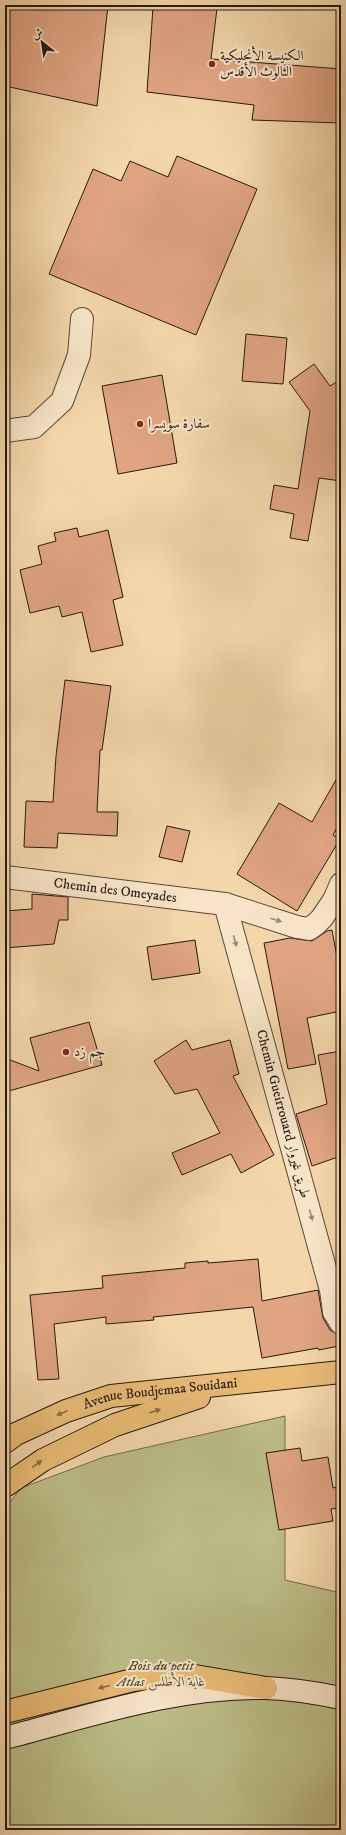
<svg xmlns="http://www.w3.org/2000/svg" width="346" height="1835" viewBox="0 0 346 1835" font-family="'IM FELL DW Pica',Amiri,serif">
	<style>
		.green { fill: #bcbd87; stroke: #706b4d }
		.building { fill: #e0a483; stroke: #251913 }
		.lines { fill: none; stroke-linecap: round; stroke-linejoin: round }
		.street-casing { stroke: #584839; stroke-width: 24 }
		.secondary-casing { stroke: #251913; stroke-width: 24 }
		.primary-casing { stroke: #251913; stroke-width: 24 }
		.street { stroke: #f7e4c8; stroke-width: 22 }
		.secondary { stroke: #f7e4c8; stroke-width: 22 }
		.primary { stroke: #eabb75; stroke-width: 22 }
		.oneway { fill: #988977 }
		.oneway2 { fill: #886a44 }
		.poi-dot { fill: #8f2418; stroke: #f7e4c8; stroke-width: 1.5 }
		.labels { text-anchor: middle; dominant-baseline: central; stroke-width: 4; stroke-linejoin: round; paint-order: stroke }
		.poi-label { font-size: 14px; fill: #251913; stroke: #f7e4c8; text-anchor: start }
		.street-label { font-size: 14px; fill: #251913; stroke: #f7e4c8 }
		.park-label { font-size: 14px; font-style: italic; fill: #524a36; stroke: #f7e4c8 }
	</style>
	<rect width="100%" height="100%" fill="#f3d6aa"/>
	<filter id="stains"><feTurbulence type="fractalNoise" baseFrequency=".005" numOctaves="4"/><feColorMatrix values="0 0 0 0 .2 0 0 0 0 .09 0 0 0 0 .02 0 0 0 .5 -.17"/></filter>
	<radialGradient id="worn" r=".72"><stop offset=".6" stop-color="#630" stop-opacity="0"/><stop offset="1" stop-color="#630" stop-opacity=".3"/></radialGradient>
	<path class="green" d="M285,1416V1580L341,1593V1830H5V1508L21,1488L104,1457Z"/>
	<path class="building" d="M10,5H108L97,106L5,86V23Z
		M153,7L217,8L211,59L341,69V123L252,120L254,105L147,92Z
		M177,156L257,189L196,335L49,274L93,169L121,181L130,161L168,177Z
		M246,334L287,338L283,384L242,381Z
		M314,364L330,386L341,379V481L319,478L308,541L290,538L294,514L270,509L274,485L298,489L310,411L289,382Z
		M162,375L177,463L118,474L102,386Z
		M77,528L79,537L108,530L123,597L113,600L123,645L91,652L82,612L62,617L59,606L30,613L20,570L42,564L38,546L56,541L54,533Z
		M65,680L111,686L102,750H100L97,812H118L117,836L58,833L57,848L24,847L26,801L53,802L56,756Z
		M341,771V820L333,835L340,839L297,911L237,874L279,803L312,822Z
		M167,826L190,831L182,862L159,857Z
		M32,894L68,897V920H59L54,944L5,948V911L32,909Z
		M332,930L341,979V1011L307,1018L316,1064L288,1069L264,943L290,938L312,941L327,931Z
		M195,940L200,973L152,980L147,947Z
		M89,1022L102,1065L5,1092V1058L39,1071L30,1038Z
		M186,1040L192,1050L230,1040L239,1074L233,1076L274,1155L241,1173L231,1154L182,1175L172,1153L220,1133L197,1089L175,1094L154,1061Z
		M341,1051V1156L312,1166L296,1114L327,1104L318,1055Z
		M258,1259L262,1301L318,1290L323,1318L330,1330L337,1334L339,1346L319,1350L318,1348L262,1358L253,1307L153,1317L154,1320L106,1324V1317L54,1324L59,1379L38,1380L30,1295L103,1288L102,1276L185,1268V1263L208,1261V1263Z
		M300,1448L302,1461L328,1457L333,1488L341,1486V1508L331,1509L333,1521L279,1530L266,1453Z"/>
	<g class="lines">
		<g class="street-casing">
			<g id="street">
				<path d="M5,431L34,427L62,401L79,355L82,319"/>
				<path id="s1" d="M5,877L225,904L297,927L309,929L316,924L322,918L334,900L341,884"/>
				<path d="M225,904L331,1290L334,1312L341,1323"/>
			</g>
		</g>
		<g class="secondary-casing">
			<path id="secondary" d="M5,1738C90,1716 177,1686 266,1688C291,1689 317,1693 341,1698"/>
		</g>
		<g class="primary-casing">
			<g id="primary">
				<path id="s2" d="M5,1442L16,1434L66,1411L111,1396L341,1372"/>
				<path d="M5,1486L43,1460L115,1425L199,1397"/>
				<path d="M5,1712L133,1680L175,1675L195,1676L266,1688"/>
			</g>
		</g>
		<use href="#street" class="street"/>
		<use href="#secondary" class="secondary"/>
		<use href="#primary" class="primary"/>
	</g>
	<defs><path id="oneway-solid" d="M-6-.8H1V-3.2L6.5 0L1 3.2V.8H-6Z"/></defs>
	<g class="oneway">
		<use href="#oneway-solid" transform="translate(276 920) rotate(18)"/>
		<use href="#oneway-solid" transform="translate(235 941) rotate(75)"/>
		<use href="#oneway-solid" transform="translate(311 1215) rotate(75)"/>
	</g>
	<g class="oneway2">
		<use href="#oneway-solid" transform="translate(155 1411) rotate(-19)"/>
		<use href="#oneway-solid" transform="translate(62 1413) rotate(157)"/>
		<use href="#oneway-solid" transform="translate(37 1464) rotate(-34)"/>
		<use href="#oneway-solid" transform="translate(104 1687) rotate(166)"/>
	</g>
	<g class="poi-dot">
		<circle cx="212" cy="64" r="4"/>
		<circle cx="140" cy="424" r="4"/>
		<circle cx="66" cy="1052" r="4"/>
	</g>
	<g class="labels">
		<g class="poi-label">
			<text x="220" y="56">الكنيسة الأنجليكية<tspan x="220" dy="16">الثالوث الأقدس</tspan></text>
			<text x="148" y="424">سفارة سويسرا</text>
			<text x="74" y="1052">جم زد</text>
		</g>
		<g class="street-label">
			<text stroke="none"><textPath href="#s1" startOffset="111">Chemin des Omeyades</textPath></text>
			<text transform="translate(283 1114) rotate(75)">Chemin Gueirrouard طريق غيروار</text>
			<text stroke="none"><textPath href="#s2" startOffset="165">Avenue Boudjemaa Souidani</textPath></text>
		</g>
		<g class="park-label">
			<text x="161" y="1666">Bois du petit<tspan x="161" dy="16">Atlas غابة الأطلس</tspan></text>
		</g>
	</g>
	<rect width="346" height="1835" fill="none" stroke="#f3d6aa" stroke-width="20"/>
	<rect x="6" y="6" width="334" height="1823" fill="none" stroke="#251913" stroke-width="2"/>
	<rect x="10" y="10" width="326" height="1815" fill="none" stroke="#251913"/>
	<g transform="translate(42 42) rotate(330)" stroke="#f7e4c8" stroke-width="3" paint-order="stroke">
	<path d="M0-3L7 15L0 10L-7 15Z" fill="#251913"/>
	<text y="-6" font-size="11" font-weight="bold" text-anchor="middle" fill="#251913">ش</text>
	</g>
	<rect width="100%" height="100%" filter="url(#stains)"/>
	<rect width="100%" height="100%" fill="url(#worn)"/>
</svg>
